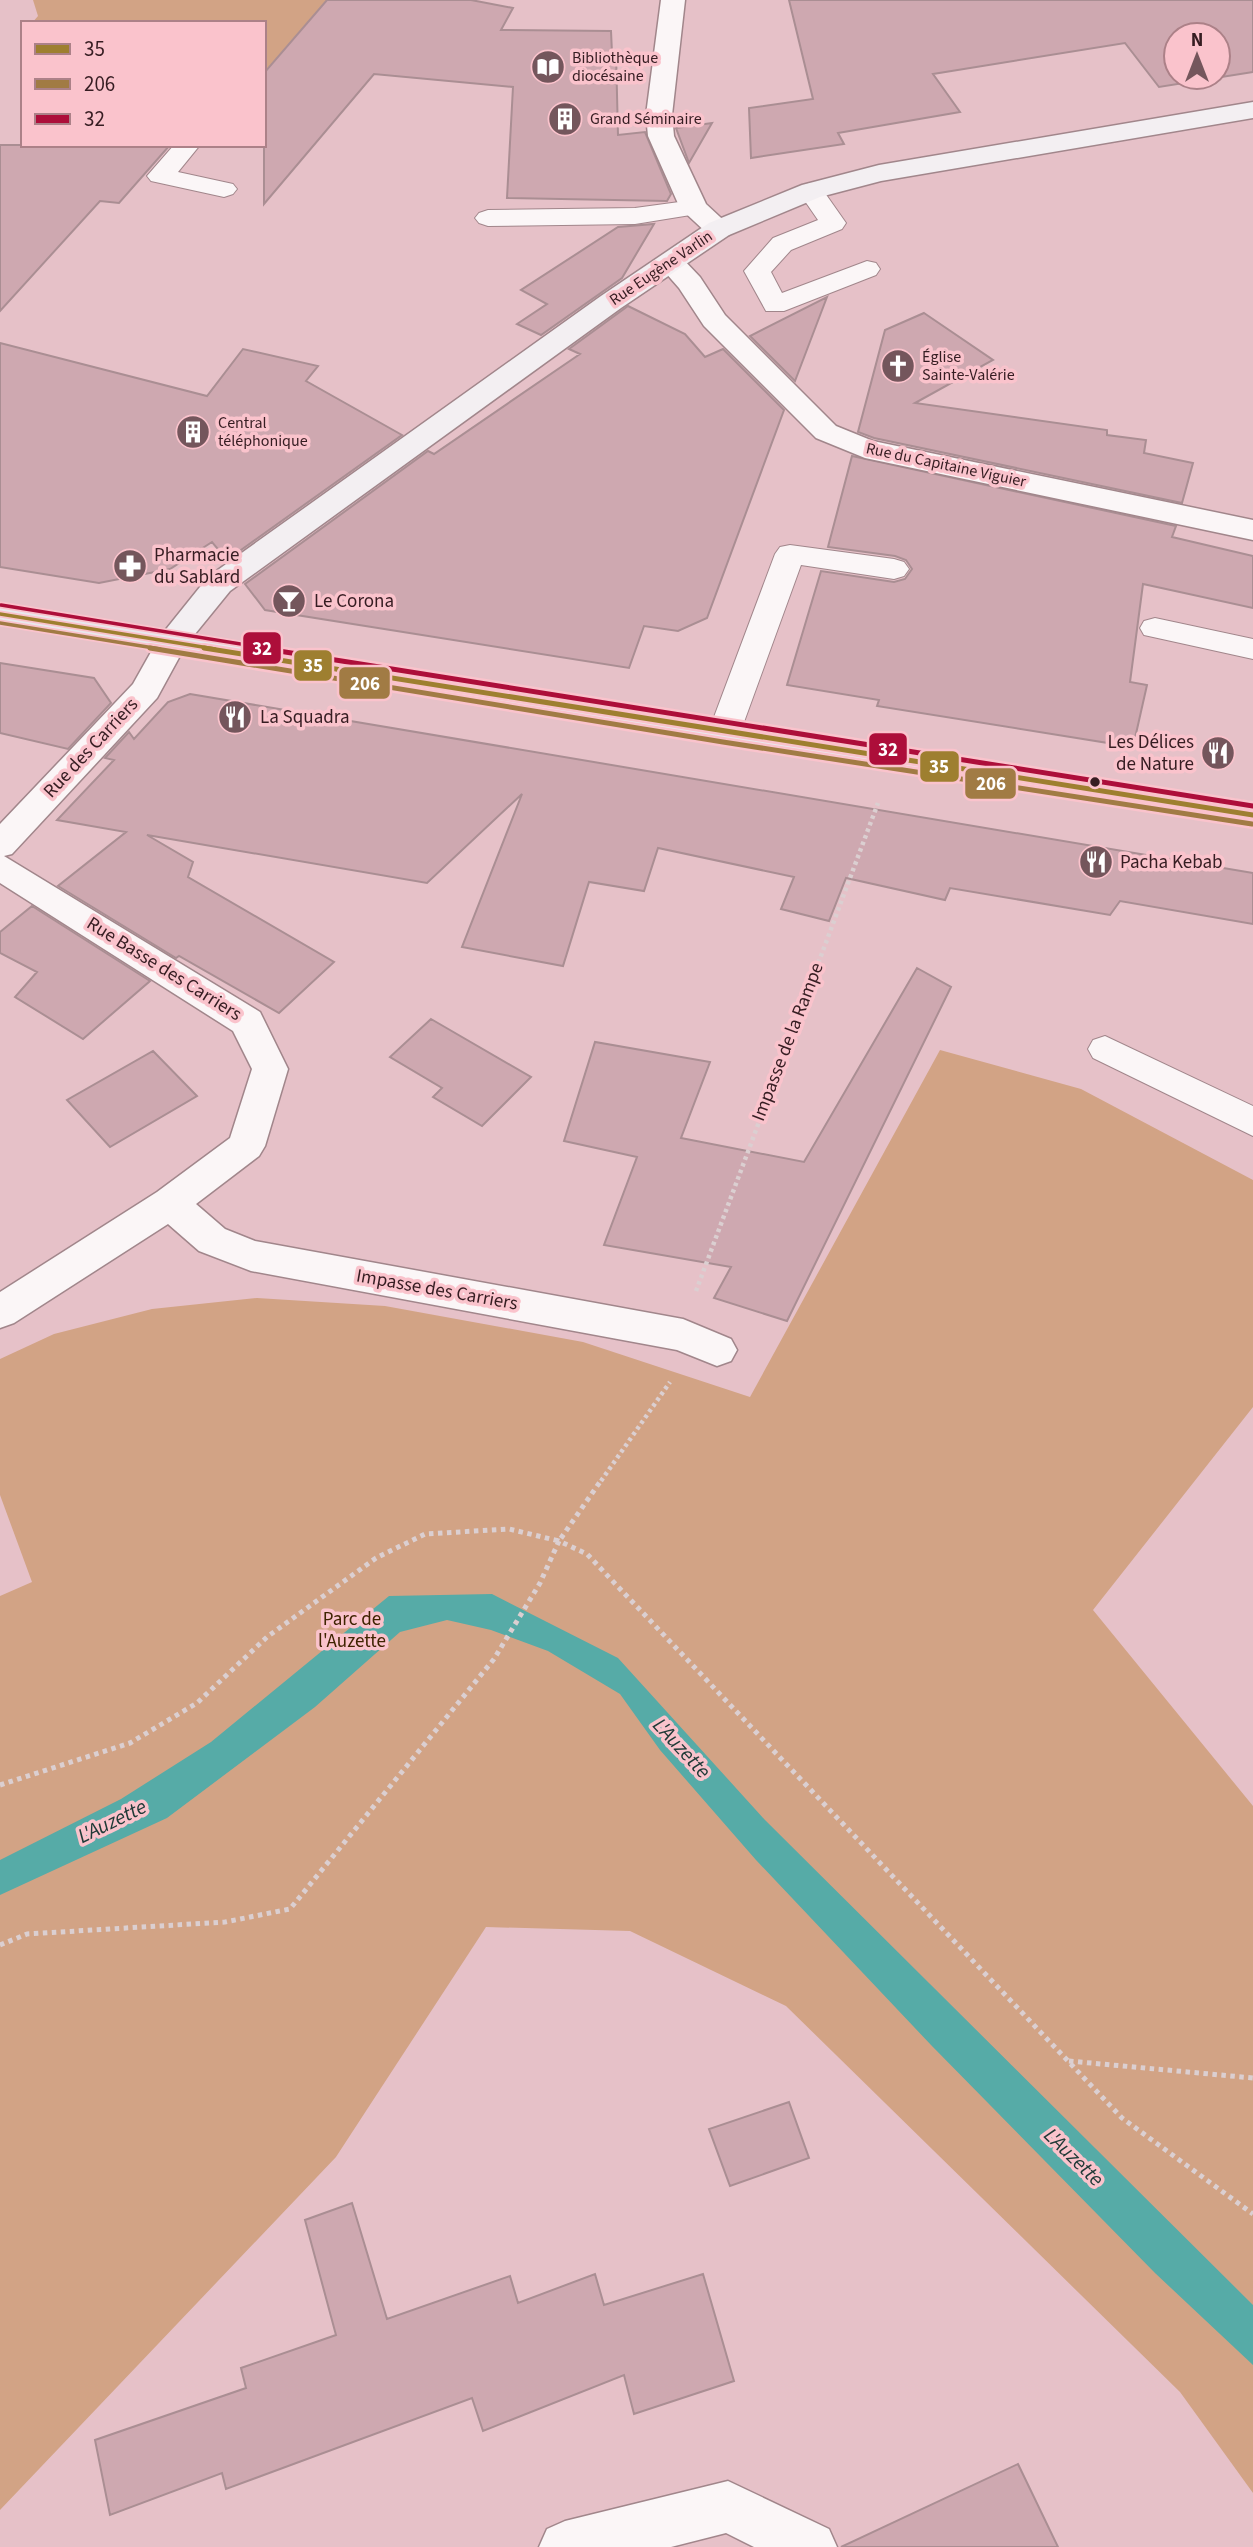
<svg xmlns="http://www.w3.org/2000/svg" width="1253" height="2547" viewBox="0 0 1253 2547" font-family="'Source Sans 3',sans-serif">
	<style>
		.green { fill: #d2a385 }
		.water { fill: #56aba7 }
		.building { fill: #cea8b0; stroke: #aa8e93; stroke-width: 2; fill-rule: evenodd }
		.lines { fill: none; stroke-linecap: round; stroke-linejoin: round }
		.lane-casing { stroke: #a1868b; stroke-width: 2 }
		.street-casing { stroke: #a1868b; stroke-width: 3 }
		.secondary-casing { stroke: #a1868b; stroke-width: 3 }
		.primary-casing { stroke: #ada2ac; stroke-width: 3 }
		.path-far1 { stroke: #dbcfd1; stroke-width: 4.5; stroke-dasharray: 3.5 3.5; stroke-linecap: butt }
		.path { stroke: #dbcfd1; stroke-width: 5; stroke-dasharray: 4.5 4.5; stroke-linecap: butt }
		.lane { fill: #fbf6f7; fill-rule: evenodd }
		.street { fill: #fbf6f7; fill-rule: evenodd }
		.secondary { fill: #f3eff2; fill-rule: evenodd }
		.primary { fill: #e9e8ed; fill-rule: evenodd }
		.bus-1-far1-casing { stroke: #fac3cc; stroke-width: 7 }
		.bus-1-casing { stroke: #fac3cc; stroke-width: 10 }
		.bus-2-far1-casing { stroke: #fac3cc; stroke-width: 7 }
		.bus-2-casing { stroke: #fac3cc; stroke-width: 10 }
		.bus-3-far1-casing { stroke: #fac3cc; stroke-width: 7 }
		.bus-3-casing { stroke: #fac3cc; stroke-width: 10 }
		.bus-1-far1 { stroke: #9e7f30; stroke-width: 3.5 }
		.bus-1 { stroke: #9e7f30; stroke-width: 5 }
		.bus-2-far1 { stroke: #a17b44; stroke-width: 3.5 }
		.bus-2 { stroke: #a17b44; stroke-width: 5 }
		.bus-3-far1 { stroke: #ad0e3a; stroke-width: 3.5 }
		.bus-3 { stroke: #ad0e3a; stroke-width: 5 }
		.bus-dot { fill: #361d22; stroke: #fac3cc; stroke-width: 2.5 }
		.labels { text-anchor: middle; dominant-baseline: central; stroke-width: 7; stroke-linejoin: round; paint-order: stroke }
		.far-poi-label { font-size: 16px; fill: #361d22; stroke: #fac3cc; text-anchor: start }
		.far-street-label { font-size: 16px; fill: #361d22; stroke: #fac3cc }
		.poi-label { font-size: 19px; fill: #361d22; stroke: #fac3cc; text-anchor: start }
		.street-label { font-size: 19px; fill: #361d22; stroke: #fac3cc }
		.park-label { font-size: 19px; fill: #3f2300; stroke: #fac3cc }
		.water-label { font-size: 21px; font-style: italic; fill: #203a37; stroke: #fac3cc }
		.line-badge { stroke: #fac3cc; stroke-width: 2.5 }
		.badge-label { font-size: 19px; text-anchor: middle; font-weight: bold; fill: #fff }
	</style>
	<rect width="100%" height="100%" fill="#e6c1c8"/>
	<path class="green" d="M33,0H448L264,80V23H32L38,16Z
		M940,1050L1081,1089L1253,1180V1407L1093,1610L1253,1806V2493L1180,2392L786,2006L630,1931L486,1927L336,2157L0,2510V1596L32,1582L0,1495V1359L54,1334L152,1309L257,1298L385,1306L583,1342L750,1397Z"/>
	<path class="water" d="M492,1594L618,1658L765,1820L1253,2305V2365L1155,2273L931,2045L756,1860L660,1750L620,1694L548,1651L491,1630L447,1620L400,1632L315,1707L167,1818L0,1895V1860L121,1799L211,1742L389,1596Z"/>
	<path class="building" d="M327,0H471L513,8L501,30L611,31L612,53H616L618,135L645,132L671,194L667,201L507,198L513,87L374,74L264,204V73Z
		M789,0H1253V72L1159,87L1125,43L933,74L960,112L838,133L844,144L751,158L749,108L813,99ZM1176,35H1218V77H1176Z
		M712,123L689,163L676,128Z
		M0,145H170L119,203L100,201L0,311Z
		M654,224L622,278L541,335L517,324L547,304L521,290L618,227Z
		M827,297L795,381L750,336Z
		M628,306L685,334L705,357L723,349L784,410L707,618L678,631L644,626L629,668L265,610L245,584L428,451L434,454L580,354L569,349Z
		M924,313L993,360L915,403L1107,430V435L1146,440L1144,453L1193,463L1182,503L874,438L858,432L885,330Z
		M0,343L207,396L243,349L318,366L306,381L402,435L227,560L212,542L170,569L99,583L0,567Z
		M852,456L1176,526L1172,537L1253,556V608L1143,584L1130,682L1147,685L1133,747L877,706L879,700L787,685L821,571L894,582L905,579L912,569L906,560L895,556L828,547Z
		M0,663L94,678L111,703L68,749L0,733Z
		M190,694L1253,873V924L1120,901L1110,915L950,888L945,900L846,878L829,921L781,909L794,877L658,848L644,891L589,882L563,966L462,947L522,794L427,883L147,835L193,862L188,877L334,962L279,1013L179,956L176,958L58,886L126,832L57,820L114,760L105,758L129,732L134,739L168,702Z
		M32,906L150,981L83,1039L15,997L37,972L0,953V932Z
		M917,968L951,987L787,1321L714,1298L731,1267L604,1245L637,1157L564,1141L595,1042L710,1062L681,1138L804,1162Z
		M431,1019L531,1077L482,1126L433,1097L442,1088L390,1057Z
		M153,1051L197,1096L110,1147L67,1100Z
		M789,2102L809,2158L730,2186L709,2129Z
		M352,2203L387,2319L510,2276L518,2303L595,2274L604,2305L703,2274L734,2381L634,2414L624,2375L483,2431L472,2398L226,2489L222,2473L110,2515L95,2440L246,2388L241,2368L336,2335L305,2220Z
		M1018,2464L1058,2547H841Z"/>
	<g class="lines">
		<g class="lane-casing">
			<path id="lane" d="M174,145H200L178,172L233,184L237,189L233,194L224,197L151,181L147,176Z
				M811,183L820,186L846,223L842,229L791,250L771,272L782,293L867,261L876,263L880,269L876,275L784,311H766L744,271L773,238L818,220L798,191L802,186Z
				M694,200L703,203L707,208L703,213L635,224L488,226L479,223L475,218L479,213L488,210L635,208Z
				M790,545L894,559L904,562L909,569L904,576L894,579L801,565L740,733L735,741L724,744L713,741L708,733L775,554L780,547Z
				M1155,618L1253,639V659L1144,635L1140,628L1144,621Z
				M1105,1036L1253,1106V1136L1093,1058L1088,1049L1093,1040Z"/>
		</g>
		<g class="street-casing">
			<path id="street" d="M661,0H685L672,115L674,136L706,204L733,229L729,235H709L680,208L648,136L646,115Z
				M671,255L681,257L700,277L725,315L836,426L873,441L1253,520V540L865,458L816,438L704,326L679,288L657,263L661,257Z
				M171,632L182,636L187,643L157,698L12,854L4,856L260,1012L288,1069L265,1146L259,1156L196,1204L225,1229L255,1241L683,1319L731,1339L737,1350L731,1361L717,1366L677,1350L251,1271L199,1251L168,1224L14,1323L0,1328V1292L157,1192L230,1138L252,1069L233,1031L0,883V824L133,684L160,636Z
				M728,2481L829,2529L837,2547H754L726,2533L671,2547H539L547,2529L565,2521Z"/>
		</g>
		<g class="secondary-casing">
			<path id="secondary" d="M1253,102V118L881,181L820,197L729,235L621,308L230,591L182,650L171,654L160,650L155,643L208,577L601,296L709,223L802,185L879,165Z"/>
		</g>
		<g class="primary-casing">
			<path id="primary" d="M0,604L724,722L1253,803V827L724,744L0,624Z"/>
		</g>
		<path class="path-far1" d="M696,1291L878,803
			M601,1481L670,1382"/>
		<path class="path" d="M0,1785L130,1743L197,1703L267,1637L376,1558L425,1534L509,1529L559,1541L602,1479
			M0,1945L27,1934L225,1922L290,1909L494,1659L540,1583L559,1541L587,1554L1122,2118L1253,2214
			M1069,2061L1253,2078"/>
		<use href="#lane" class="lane"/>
		<use href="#street" class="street"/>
		<use href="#secondary" class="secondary"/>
		<use href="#primary" class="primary"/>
		<g class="bus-1-far1-casing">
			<path id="bus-1-far1" d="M0,614L215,649"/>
		</g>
		<g class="bus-1-casing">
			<path id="bus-1" d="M204,648L1253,815"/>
		</g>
		<g class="bus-2-far1-casing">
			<path id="bus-2-far1" d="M0,623L160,649"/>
		</g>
		<g class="bus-2-casing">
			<path id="bus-2" d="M150,648L723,742L1252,824"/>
		</g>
		<g class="bus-3-far1-casing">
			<path id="bus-3-far1" d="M1,605L271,649"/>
		</g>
		<g class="bus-3-casing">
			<path id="bus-3" d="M260,648L1253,806"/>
		</g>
		<use href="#bus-1-far1" class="bus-1-far1"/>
		<use href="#bus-1" class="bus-1"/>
		<use href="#bus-2-far1" class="bus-2-far1"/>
		<use href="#bus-2" class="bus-2"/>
		<use href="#bus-3-far1" class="bus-3-far1"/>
		<use href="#bus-3" class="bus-3"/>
	</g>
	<defs>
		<g id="library-disc" transform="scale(1.75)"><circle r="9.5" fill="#74565c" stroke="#fac3cc"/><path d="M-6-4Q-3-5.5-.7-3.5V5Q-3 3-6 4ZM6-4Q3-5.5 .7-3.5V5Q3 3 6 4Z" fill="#fff"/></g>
		<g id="building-disc" transform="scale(1.75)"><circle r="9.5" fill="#74565c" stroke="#fac3cc"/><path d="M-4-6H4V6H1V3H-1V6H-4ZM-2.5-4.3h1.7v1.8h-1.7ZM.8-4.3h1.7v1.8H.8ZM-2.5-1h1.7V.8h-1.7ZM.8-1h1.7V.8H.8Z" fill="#fff"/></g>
		<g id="church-disc" transform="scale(1.75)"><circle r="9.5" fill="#74565c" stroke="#fac3cc"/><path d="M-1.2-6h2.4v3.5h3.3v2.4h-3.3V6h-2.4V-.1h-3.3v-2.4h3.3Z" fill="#fff"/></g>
		<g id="pharmacy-disc" transform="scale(1.75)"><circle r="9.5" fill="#74565c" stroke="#fac3cc"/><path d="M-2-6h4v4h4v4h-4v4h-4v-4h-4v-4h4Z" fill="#fff"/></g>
		<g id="bar-disc" transform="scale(1.75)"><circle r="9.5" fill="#74565c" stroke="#fac3cc"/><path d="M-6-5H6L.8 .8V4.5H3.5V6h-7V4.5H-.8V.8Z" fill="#fff"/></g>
		<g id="restaurant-disc" transform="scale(1.75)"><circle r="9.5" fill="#74565c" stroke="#fac3cc"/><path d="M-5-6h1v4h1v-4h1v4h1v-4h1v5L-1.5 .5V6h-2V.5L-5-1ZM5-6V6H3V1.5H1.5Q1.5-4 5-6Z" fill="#fff"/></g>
	</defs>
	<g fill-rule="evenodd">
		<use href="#library-disc" x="548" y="67"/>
		<use href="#building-disc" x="565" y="119"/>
		<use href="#church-disc" x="898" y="366"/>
		<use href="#building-disc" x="193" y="432"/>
		<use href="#pharmacy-disc" x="130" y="566"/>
		<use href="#bar-disc" x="289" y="601"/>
		<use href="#restaurant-disc" x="235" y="717"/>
		<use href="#restaurant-disc" x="1218" y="753"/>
		<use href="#restaurant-disc" x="1096" y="862"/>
	</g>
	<circle class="bus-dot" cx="1095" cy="782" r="6"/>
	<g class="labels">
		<g class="far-poi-label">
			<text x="572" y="58">Bibliothèque<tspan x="572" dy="18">diocésaine</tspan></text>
			<text x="590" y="119">Grand Séminaire</text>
			<text x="922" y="357">Église<tspan x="922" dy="18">Sainte-Valérie</tspan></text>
			<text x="218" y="423">Central<tspan x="218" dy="18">téléphonique</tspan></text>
		</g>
		<g class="far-street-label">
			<text transform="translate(661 268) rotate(-34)">Rue Eugène Varlin</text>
			<text transform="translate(946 465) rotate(12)">Rue du Capitaine Viguier</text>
		</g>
		<g class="poi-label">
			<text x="154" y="555">Pharmacie<tspan x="154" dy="22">du Sablard</tspan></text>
			<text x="314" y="601">Le Corona</text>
			<text x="260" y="717">La Squadra</text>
			<text x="1194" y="742" text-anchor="end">Les Délices<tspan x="1194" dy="22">de Nature</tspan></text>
			<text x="1120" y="862">Pacha Kebab</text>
		</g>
		<g class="street-label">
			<text transform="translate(91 748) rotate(-47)">Rue des Carriers</text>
			<text transform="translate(164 969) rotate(32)">Rue Basse des Carriers</text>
			<text transform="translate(788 1042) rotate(-69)">Impasse de la Rampe</text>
			<text transform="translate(437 1290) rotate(10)">Impasse des Carriers</text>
		</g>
		<g class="park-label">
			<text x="352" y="1619">Parc de<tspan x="352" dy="22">l'Auzette</tspan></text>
		</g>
		<g class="water-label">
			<text transform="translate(682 1748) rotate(47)">L'Auzette</text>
			<text transform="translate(112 1821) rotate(-26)">L'Auzette</text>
			<text transform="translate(1074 2157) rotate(44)">L'Auzette</text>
		</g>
	</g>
	<g class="line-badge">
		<rect x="242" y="631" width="40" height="34" rx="7" fill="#ad0e3a"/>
		<rect x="293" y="649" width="40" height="33" rx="7" fill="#9e7f30"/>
		<rect x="338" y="666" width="53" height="34" rx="7" fill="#a17b44"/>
		<rect x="868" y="732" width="40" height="34" rx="7" fill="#ad0e3a"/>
		<rect x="919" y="750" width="41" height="33" rx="7" fill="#9e7f30"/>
		<rect x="964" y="767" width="53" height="33" rx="7" fill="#a17b44"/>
	</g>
	<g class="badge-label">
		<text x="262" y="655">32</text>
		<text x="313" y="672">35</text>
		<text x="365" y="690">206</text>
		<text x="888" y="756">32</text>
		<text x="939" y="773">35</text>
		<text x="991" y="790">206</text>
	</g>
	<rect x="21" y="21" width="245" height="126" fill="#fac3cc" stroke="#ac8188" stroke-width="2"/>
	<rect x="35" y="44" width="35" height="10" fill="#9e7f30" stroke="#ac8188" stroke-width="2"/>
	<text x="84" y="56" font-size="21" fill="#361d22">35</text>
	<rect x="35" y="79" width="35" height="10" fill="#a17b44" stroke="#ac8188" stroke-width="2"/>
	<text x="84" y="91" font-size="21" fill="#361d22">206</text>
	<rect x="35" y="114" width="35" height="10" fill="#ad0e3a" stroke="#ac8188" stroke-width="2"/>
	<text x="84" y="126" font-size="21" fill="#361d22">32</text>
	<g transform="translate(1197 56)"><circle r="33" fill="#fac3cc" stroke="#ac8188" stroke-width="2"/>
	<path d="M0-5L12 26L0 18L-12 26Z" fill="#74565c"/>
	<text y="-10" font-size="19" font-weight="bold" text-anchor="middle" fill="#361d22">N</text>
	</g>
</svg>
